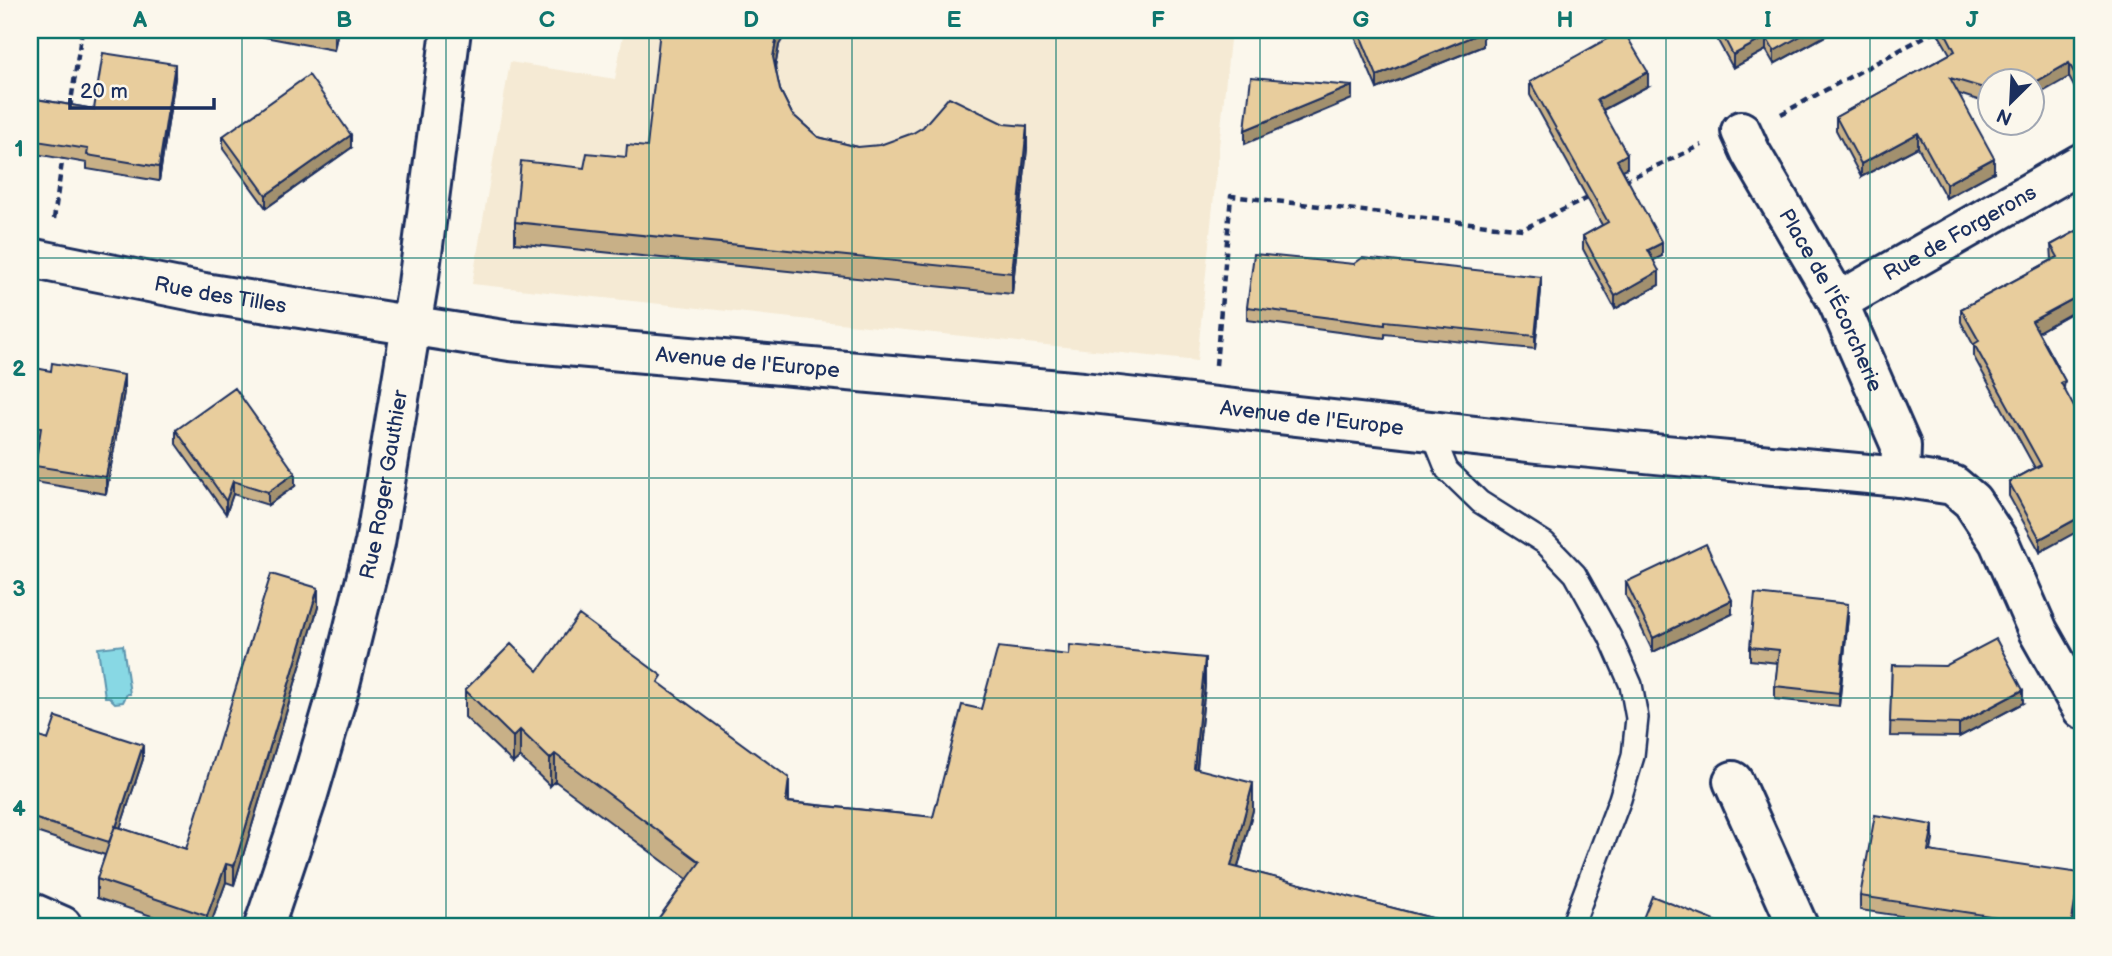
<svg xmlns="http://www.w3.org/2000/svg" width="2112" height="956" viewBox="0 0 2112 956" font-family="'Balsamiq Sans',sans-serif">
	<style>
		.built { fill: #f5ead4 }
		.water { fill: #88d8e4; stroke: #5c94ae; stroke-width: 2 }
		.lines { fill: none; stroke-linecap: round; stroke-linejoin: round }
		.service-casing { stroke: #1b2f5e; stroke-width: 26 }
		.minor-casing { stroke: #1b2f5e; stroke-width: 44 }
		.path { stroke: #1b2f5e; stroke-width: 4.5; stroke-dasharray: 7 5; stroke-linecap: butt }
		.service { stroke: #fbf7ec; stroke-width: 21 }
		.minor { stroke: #fbf7ec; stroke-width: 38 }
		.wall { fill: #c8b087; stroke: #1b2f5e; stroke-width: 2 }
		.shaded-wall { fill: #a2906e; stroke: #1b2f5e; stroke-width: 2 }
		.building { fill: #e8cd9d; stroke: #1b2f5e; stroke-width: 2 }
		.grid { fill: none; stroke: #0f766e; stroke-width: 2; stroke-opacity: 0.55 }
		.labels { text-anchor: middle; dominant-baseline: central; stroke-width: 5; stroke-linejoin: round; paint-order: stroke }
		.street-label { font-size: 21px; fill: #1b2f5e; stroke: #fbf7ec }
		.neatline { fill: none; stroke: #0f766e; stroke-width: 2.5 }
		.grid-label { font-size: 23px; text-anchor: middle; font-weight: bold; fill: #0f766e }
	</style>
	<rect width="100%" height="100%" fill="#fbf7ec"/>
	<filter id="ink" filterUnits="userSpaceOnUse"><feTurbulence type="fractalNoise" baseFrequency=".0143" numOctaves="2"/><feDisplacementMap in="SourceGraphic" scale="14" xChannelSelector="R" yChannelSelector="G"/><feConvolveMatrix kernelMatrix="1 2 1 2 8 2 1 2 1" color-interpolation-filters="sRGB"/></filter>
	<g filter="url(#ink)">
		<path class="built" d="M624,30H1231L1197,361L472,284L510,62L615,79Z"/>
		<path class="water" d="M123,645L130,694H127L123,702L115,703L109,697H105L98,648Z"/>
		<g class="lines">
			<g class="service-casing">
				<path id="service" d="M1431,430L1447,470L1480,502L1545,543L1575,574L1610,637L1631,685L1637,718L1633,756L1620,799L1572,926"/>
			</g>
			<g class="minor-casing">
				<g id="minor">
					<path id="s1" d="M1741,131L1751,153L1838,302L1901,446L1900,477"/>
					<path id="s2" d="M30,258L204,293L510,341L1083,392L1538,443L1900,477L1953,485L1972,501L1999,542L2038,631L2082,709"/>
					<path id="s3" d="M1838,302L2082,163"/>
					<path d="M1733,781L1798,926"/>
					<path d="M30,912L62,926"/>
					<path id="s4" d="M264,926L306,801L338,692L375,543L418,284L451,30"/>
				</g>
			</g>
			<path class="path" d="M70,108L82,30
				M1781,114L1937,30
				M1624,181L1702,145
				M54,219L63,155
				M1216,365L1231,196L1523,229L1590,197"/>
			<use href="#service" class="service"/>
			<use href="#minor" class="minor"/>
		</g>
		<path class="wall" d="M243,30H338L334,50L243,33Z
			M1352,30H1482L1483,46L1377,89Z
			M1712,30H1836L1774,64L1766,50L1733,68Z
			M1936,30H2082V102L2069,77L1990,80V104L1959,94L1994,172L1946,198L1918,147L1861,177L1836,130V117L1950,54Z
			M779,45L775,68L780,90L792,114L818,137L858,147L1027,148L1012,294L515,243V222L584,168L626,157L647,147Z
			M175,78L159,181L87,169V163L30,153V98L94,109Z
			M1530,82L1648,86L1603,110L1627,168L1623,170L1662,256L1653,260L1659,285L1615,309L1583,249V236L1602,225L1530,95Z
			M223,136L351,148L266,208L223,149Z
			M2082,228V307L2038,332L2065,381L2040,552L2009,496V482L2035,468L1974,357V346L1961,322V309L2052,260L2051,245Z
			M1541,290L1535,349L1385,334V338L1247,320V307Z
			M30,367L124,392L106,494L35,482V466L38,444L30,442Z
			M176,430L295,486L268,505L233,494L226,514L176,444Z
			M1626,582L1732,614L1653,652L1626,596Z
			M318,607L234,885L226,882L210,926H182L97,898V879L105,855L30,830V734L48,740L143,759L120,828L186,849Z
			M1848,617L1839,706L1775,699V686L1778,663L1750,660V647Z
			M1892,665L2023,703L1959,737L1890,736Z
			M538,671L662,685L789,802L933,817L981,709L1205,685L1197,769L1253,810L1238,868L1463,926H653L687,879L555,781L550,786L520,757L513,763L465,717V690Z
			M1933,839L1931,851L2080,887L2074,926H1968L1860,910V896Z"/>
		<path class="shaded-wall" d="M334,30H338L334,50Z
			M778,30H788L779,45L773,78V57Z
			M1811,30H1836L1774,64V51Z
			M1483,32V46L1377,89V76Z
			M1766,37V50L1733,68V55Z
			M2069,63V77L2032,98V84Z
			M175,64V78L159,181V167Z
			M1648,72V86L1597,113V100Z
			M1352,86V99L1245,144V130Z
			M1027,126V148L1012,294V273Z
			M1918,133V147L1861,177V164Z
			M351,135V148L266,208V195Z
			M1627,154V168L1617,173V160Z
			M1994,158V172L1946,198V184Z
			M1662,243V256L1648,263V250Z
			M1659,271V285L1615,309V296Z
			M1541,277V290L1535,349V336Z
			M2082,294V307L2032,335V321Z
			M124,375V392L106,494V477Z
			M295,473V486L268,505V492Z
			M233,481V494L226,514V501Z
			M2082,516V529L2040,552V539Z
			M318,588V607L234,885V866Z
			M1732,600V614L1653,652V638Z
			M1848,604V617L1839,706V693Z
			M1205,658V685L1194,795V768Z
			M2023,690V703L1959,737V724Z
			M520,730V757L513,763V737Z
			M143,745V759L111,856V843Z
			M555,754V781L550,786V759Z
			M789,778V805L786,802Z
			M1253,783V810L1231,893V866Z
			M1933,825V839L1928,864V851Z
			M226,864V882L210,926H207V916Z
			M2080,873V887L2074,926H2071Z"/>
		<path class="building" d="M660,30H778L773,57L780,90L792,114L818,137L858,147L880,145L913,133L923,127L949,97L1004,124L1027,126L1012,273L515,222L521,161L584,168L587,153L626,157L627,145L647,147Z
			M1358,30H1482L1483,32L1377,76Z
			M1623,30L1648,72L1597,100L1627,154L1617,160L1662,243L1648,250L1659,271L1615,296L1583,236L1608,222L1530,82Z
			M1720,30H1811L1774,51L1766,37L1733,55Z
			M1944,30H2082V88L2069,63L2032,84V80H1990V90L1950,78L1994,158L1946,184L1918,133L1861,164L1836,117L1955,51Z
			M103,53L175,64L159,167L87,155L88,149L30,140V98L94,109Z
			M309,75L351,135L266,195L223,136Z
			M1251,77L1352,86L1245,130Z
			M2082,228V294L2032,321L2065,381L2061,383L2082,422V516L2040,539L2009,482L2041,465L1974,344L1979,341L1961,309L2058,257L2051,245Z
			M1254,254L1354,264L1362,258L1541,277L1535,336L1385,321V325L1247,307Z
			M52,363L124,375L106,477L35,466L41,428L30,426V367L51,371Z
			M235,388L295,473L268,492L233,481L226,501L176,430Z
			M1706,544L1732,600L1653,638L1626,582Z
			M271,574L318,588L234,866L226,864L207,916L97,879L115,826L186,849Z
			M1755,594L1848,604L1839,693L1775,686L1779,650L1750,647Z
			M579,615L662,676L658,682L789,778L786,802L933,817L962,705L981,709L998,647L1069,655L1070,645L1205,658L1194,768L1253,783L1231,866L1463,926H825L804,924L803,926H653L700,862L555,754L550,759L520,730L513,737L465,690L511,644L538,671Z
			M1996,639L2023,690L1959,724L1890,722L1892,665L1945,666Z
			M56,717L143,745L116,827L115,826L109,842L30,817V734L48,740Z
			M1875,815L1933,825L1928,851L2080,873L2071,926H2055L1860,896Z
			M1652,896L1718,922L1717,926H1640Z"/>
	</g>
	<path class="grid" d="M242,30V926M446,30V926M649,30V926M852,30V926M1056,30V926M1260,30V926M1463,30V926M1666,30V926M1870,30V926M30,258H2082M30,478H2082M30,698H2082"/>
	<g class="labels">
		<g class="street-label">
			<text stroke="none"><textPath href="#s3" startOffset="140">Rue de Forgerons</textPath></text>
			<text stroke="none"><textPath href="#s2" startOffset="194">Rue des Tilles</textPath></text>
			<text stroke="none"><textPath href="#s1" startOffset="192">Place de l'Écorcherie</textPath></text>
			<text stroke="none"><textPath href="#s2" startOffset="726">Avenue de l'Europe</textPath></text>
			<text stroke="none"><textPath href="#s2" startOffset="1293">Avenue de l'Europe</textPath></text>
			<text stroke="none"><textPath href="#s4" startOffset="458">Rue Roger Gauthier</textPath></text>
		</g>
	</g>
	<rect width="2112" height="956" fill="none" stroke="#fbf7ec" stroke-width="77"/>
	<g transform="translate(2011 102) rotate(204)"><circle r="33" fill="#fbf7ec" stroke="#a1a7b3" stroke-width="2"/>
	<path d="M0-5L12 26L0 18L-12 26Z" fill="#1b2f5e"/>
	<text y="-10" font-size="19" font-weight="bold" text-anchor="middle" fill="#1b2f5e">N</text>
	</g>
	<path d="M70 98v10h144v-10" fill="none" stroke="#1b2f5e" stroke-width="3.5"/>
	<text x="80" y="98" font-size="21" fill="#1b2f5e" stroke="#fbf7ec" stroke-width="5" paint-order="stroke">20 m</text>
	<rect x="38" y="38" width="2036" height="880" class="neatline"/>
	<g class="grid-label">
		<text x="140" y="27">A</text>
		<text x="344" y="27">B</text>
		<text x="547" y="27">C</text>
		<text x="751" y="27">D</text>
		<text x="954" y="27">E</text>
		<text x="1158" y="27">F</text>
		<text x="1361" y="27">G</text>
		<text x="1565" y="27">H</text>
		<text x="1768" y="27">I</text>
		<text x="1972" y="27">J</text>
		<text x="19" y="156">1</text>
		<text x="19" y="376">2</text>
		<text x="19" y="596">3</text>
		<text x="19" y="816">4</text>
	</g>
</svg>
